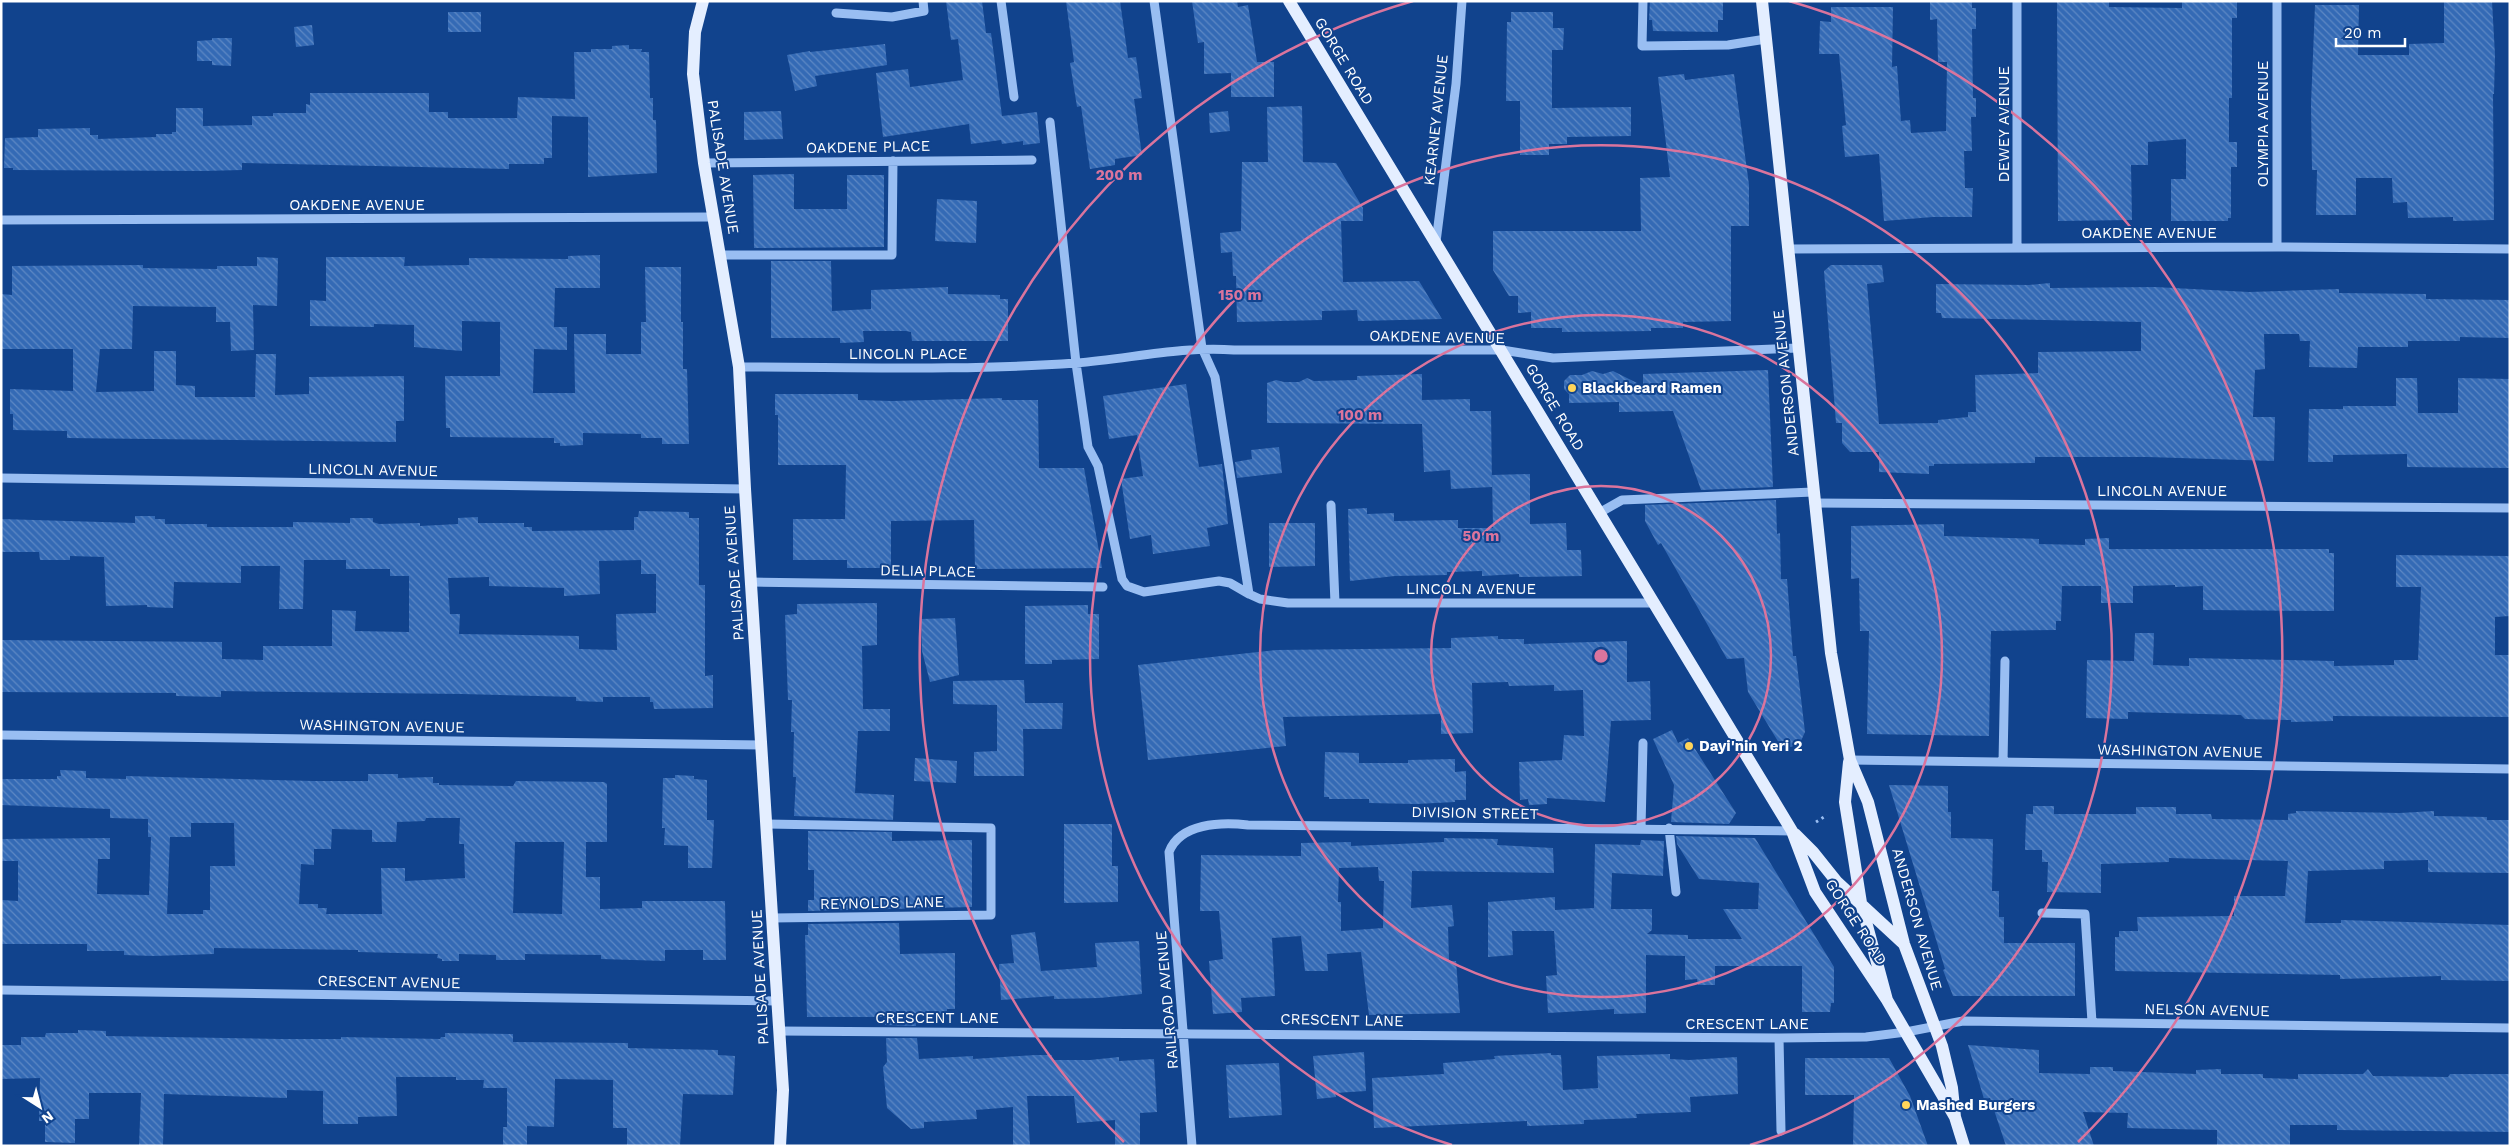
<svg xmlns="http://www.w3.org/2000/svg" width="2511" height="1147" viewBox="0 0 2511 1147" font-family="'Work Sans',sans-serif">
	<style>
		.building { fill: url(#building-back-hatch); fill-rule: evenodd }
		.lines { fill: none; stroke-linecap: round; stroke-linejoin: round }
		.path { stroke: #99bef2; stroke-width: 3; stroke-dasharray: 2.5 4; stroke-linecap: butt }
		.minor { stroke: #99bef2; stroke-width: 9 }
		.major { stroke: #e4eeff; stroke-width: 12 }
		.ring { fill: none; stroke: #da749d; stroke-width: 2.5 }
		.poi-dot { fill: #ffd55a; stroke: #11438d; stroke-width: 2 }
		.labels { text-anchor: middle; dominant-baseline: central; stroke-width: 4; stroke-linejoin: round; paint-order: stroke }
		.street-label { font-size: 15px; fill: #fff; stroke: #11438d }
		.poi-label { font-size: 15px; font-weight: bold; fill: #fff; stroke: #11438d; text-anchor: start }
		.centre { fill: #da749d; stroke: #11438d; stroke-width: 2.5 }
		.ring-label { font-size: 15px; text-anchor: middle; font-weight: bold; fill: #da749d; stroke: #11438d; stroke-width: 4; stroke-linejoin: round; paint-order: stroke }
	</style>
	<defs>
		<pattern id="building-back-hatch" width="6" height="6" patternUnits="userSpaceOnUse" patternTransform="scale(1.25)"><rect width="6" height="6" fill="#346ab5"/><path d="M-1 5l2 2M0 0l6 6M5-1l2 2" fill="none" stroke="#5d88c4"/></pattern>
	</defs>
	<rect width="100%" height="100%" fill="#11438d"/>
	<path class="building" d="M946,1H982L986,33H991L1002,116L1037,112L1040,143L1023,145V141L1002,144L1001,140L971,144L969,124L883,137L876,73L908,69L910,87L963,80L958,39L951,40Z
		M1066,1H1120L1128,58L1136,57L1142,98L1134,99L1142,155L1115,159V165L1090,169L1081,106L1077,107L1070,63L1074,62Z
		M1192,1H1237L1238,7L1248,5L1257,62H1274V97H1231V73L1204,74V42L1198,43Z
		M1650,1H1723V20H1718V32L1653,31L1652,20H1649Z
		M1930,1H1972V8H1976V29H1972L1973,98H1976V117H1971L1972,151H1964L1965,188H1973L1972,217H1933L1884,221L1879,154L1845,157L1842,126L1846,125L1839,54H1819L1820,21L1831,22V7H1893L1892,67L1897,66L1901,121L1910,120L1911,133L1946,131L1947,62H1938L1937,19L1930,20Z
		M2057,1H2109V7L2182,8V1H2237V18H2232V98H2229V142H2237V167H2231V218H2228V221H2171V179H2186V139L2148,142V165H2131L2132,220L2058,221Z
		M2444,1H2492L2495,55L2494,94H2493L2494,220L2453,221V217L2408,218L2407,202L2393,203L2392,178H2356V215H2316L2317,170H2312L2311,104L2315,5H2359L2358,55H2409V44L2444,43Z
		M448,12H481V32H448Z
		M1511,12H1553V28H1564L1563,50H1552V108L1631,107V136L1567,137V144H1549V155H1520V101H1506L1507,22H1511Z
		M312,25L314,45L296,47L294,27Z
		M212,38H232L231,66L212,65V61H197V41L212,40Z
		M885,44L887,65L815,76L817,86L795,91L787,55L810,51V52Z
		M629,45V49H642L641,52H649L650,98H653V120H656L657,173L588,177V117L552,116V158H544V164H509V169L242,163V170L203,171L13,170V168H4L5,138L38,137V129L90,128V135H98V139L156,137V134H172V132H176V108H203V126L252,125V116H273V113H306V104L310,105V93H429V112H448V118H517L518,97L575,99L574,52H591V49H612V46Z
		M1684,74L1685,80L1734,74L1749,185V226H1731V321L1683,322V328H1651V331L1562,332V328H1531V312L1518,313V296H1509L1493,270V231H1641L1640,178L1670,177L1658,77Z
		M1302,106L1303,162L1336,163L1363,208V221H1341L1343,282L1419,281L1442,319L1358,321L1357,310L1322,311V320L1237,322L1236,276H1233L1232,252L1221,253L1220,233L1241,231L1242,162H1268L1267,107Z
		M781,111L783,139L744,140V112Z
		M1228,111L1230,131L1210,133L1209,113Z
		M794,174V209H847V175H884V247L754,248L753,175Z
		M937,199L977,201L976,243L935,241Z
		M600,255V288H555L554,327H567V350L534,349L533,393H575L574,334H606V354H641V322H646L645,267H681V322H683V369H687L689,444H662V438H641V434L583,433V445L560,446V443H554V438L450,437V428H446L445,376H500V322L462,321V351L414,347V325L374,324V327L310,326V300L326,301V257H405L404,266L469,265V258L568,259V256Z
		M257,257L278,258L277,306L253,305L254,350L231,351L230,322H216V307L133,306L132,349H100L96,392L154,391V351H176V385L195,386V397H255L256,354H276L275,395L309,394V377L404,376V421H396V442L67,438V431L13,430V414H10V389L73,391V349H1V294L12,295V266L143,265V268L217,269V266H257Z
		M771,261H831L832,311L871,309V290L948,287V294L1000,295V299H1008V341H912L911,332L906,331H863L864,342L840,343V338H771Z
		M1831,265H1882L1884,282L1867,284L1879,424L1938,423V420L1968,417V412H1976L1975,375L2038,373V352L2141,351V322L1942,318L1941,313H1936V284L2029,285L2050,283V288L2155,287L2249,292L2339,289V293L2426,294V299L2510,300V338L2460,337V341H2408V347H2358L2357,368L2309,367L2310,341H2300L2299,334H2264L2265,369L2255,370L2253,417H2275L2274,461L2148,457H2035V463L1934,464V466H1929V474L1879,472V452H1850L1842,443V423H1836L1824,271Z
		M1768,370L1773,487L1701,490L1673,411L1619,412V402L1569,403V394L1564,389V381L1570,375H1582L1592,371L1603,374L1613,371L1643,386V374Z
		M1422,374V400L1470,399V411H1491L1492,487L1451,489L1450,470L1424,472L1422,424L1267,423V383L1276,380L1284,382H1299L1307,378L1314,381L1357,380V376Z
		M2396,378H2417L2418,413H2458V378L2510,379V468L2407,467V454L2333,455V462H2308L2309,409H2343V406H2396Z
		M1186,384L1199,467L1222,464L1228,524L1207,528L1210,546L1153,554L1151,535L1130,539L1121,479L1143,476L1137,435L1109,439L1103,396Z
		M775,394H858V400L892,401L1002,398V400H1038L1039,468H1084L1102,568L975,569L974,520L891,521V568H847V560H793V519H845L846,465H778V415H775Z
		M1279,447L1282,473L1237,478L1235,462L1252,459L1251,450Z
		M1530,474V524L1566,523L1567,550H1581L1582,576L1519,577V574L1482,576V571L1447,572V575L1395,576L1350,581L1348,509L1367,508V514L1394,513V521L1458,520V528H1493L1492,475Z
		M1776,500L1777,534L1780,533L1781,579H1787L1793,656H1796L1805,732L1800,743L1791,747L1779,743L1748,692L1744,658L1727,659L1661,543L1658,545L1645,521V505Z
		M639,511L689,512V518H699V585H705V676L713,675V708L654,709L653,702H650V697H603V702L576,701V697L462,694L221,691V697L176,696V693L1,692V640L222,642V659L263,660V646H332V610L356,611L355,631L409,632V576H390V569H346V560H304L303,609H279L280,566H241V583L174,582L173,608L147,607V605L106,606L104,557L70,556V560H40L39,552H1V519L135,523V516H155V519H165V524H207V527H293V522L350,523V518H373V522L379,524L420,523V526L458,524V518L478,517V523H524V527H532V531L634,530V517H638ZM641,560V574H656V613L616,614L617,650L579,649V636L459,634L460,614H450L448,578L489,577V586L564,588V596L600,594L599,561Z
		M1269,523H1315V566L1269,567Z
		M1944,524V536L2039,539V544L2085,545V539L2109,538V549H2329V553H2334V611L2203,610V586L2175,587V585L2133,586V603H2101V586H2062L2061,621H2056V630L1991,631L1989,736L1867,734L1869,631H1860L1859,578L1851,579V526Z
		M2396,555L2510,556V616L2495,617V655H2510V717L2333,716V721L2291,722V720L2245,719L2241,715L2128,712V719L2086,718L2087,660L2134,661L2135,633H2154L2153,665L2189,666V658L2334,661V666L2394,665V660H2418L2421,587H2396Z
		M877,603V645L862,646L863,709H890V731H858L855,793L894,795L893,820L794,816L796,777H793L794,732H791L792,700H788L785,615L797,614V604Z
		M1088,605V614H1099V659L1052,660V664H1025V606Z
		M955,618L959,675L930,682L922,651L921,619Z
		M1498,636V639H1524V644L1627,641V682L1650,681L1651,720L1611,721L1605,802L1547,798V804L1529,805L1528,799L1520,800L1519,762L1562,760L1564,735L1584,736L1583,690L1554,691V685L1509,686L1508,682L1472,683L1473,733L1441,734V714L1283,717L1286,746L1148,760L1138,665L1276,650L1451,648V638Z
		M1024,680L1025,703H1063L1062,729H1023L1024,776H974V752L997,751V705L953,704V681Z
		M1672,730L1678,743L1688,738L1736,813L1729,824L1671,822L1674,785L1653,739Z
		M1325,752L1359,753V763H1408V760L1455,759V772L1466,771V800H1455V802L1416,804L1369,803V799H1329V797H1324Z
		M915,758L957,761L956,783L914,781Z
		M60,770L86,771V778L126,779V776L313,781H368V774H398V778L433,777V783H439V785L513,786L516,781L604,782L607,784V842H586V877H600V909L642,908V901H725L726,960H703V950H665V961L601,959V955L525,954V960H496V955L459,954V961H442V959L437,958L438,954L358,952V950L214,948V954L153,956L124,955V951H87V944H1V900L18,901V861H1V839L110,838V859H98L97,894L149,895L151,837H148V819L110,818V809L1,805L2,779H57V776H61ZM426,818H460L459,844H464L465,878L405,881V868H381L382,914H326L327,908H318V904H299L301,864L314,865V849H331L332,829L372,830V842H396L397,822L425,821ZM191,823H234L235,866H210V910H203V914H167L170,837H191ZM515,842H564L562,914L513,913Z
		M675,775L694,776V779L707,780V820H714L712,868H688V846L664,845L665,828H662L663,778H675Z
		M1889,785L1948,786V812H1951V838L1993,839L1992,891H1999V917H2004V943H2075V996H1953L1943,970L1945,969Z
		M2033,806H2054V814H2136V807H2176V814H2211L2212,819L2288,820V814L2296,813V811L2400,813L2434,811V816L2487,817V820H2510V873L2428,872V860L2384,861V869L2308,871L2305,923H2341V920L2510,925V981L2441,980V976L2340,979V975L2115,971V937H2119V931H2138L2137,917L2234,916V896H2285L2288,861L2169,858V862L2101,864V893L2047,892L2048,862H2042V850H2025L2026,814H2033Z
		M1064,824H1112V866H1118V902L1064,903Z
		M808,831L892,832V841L972,840V907L808,911V900H814V870H808Z
		M1676,836L1755,838L1834,967V1003H1831L1830,1012H1802V966H1715V985H1698L1697,979L1685,980V956L1646,955V1013L1614,1014V1009L1548,1013L1546,976L1557,975L1554,931H1512L1513,955L1488,957V902L1555,897V910L1594,908L1595,844L1640,845L1641,840L1664,841L1663,876L1612,873L1611,909H1652V930L1647,934L1688,935V939H1742L1723,909H1758L1759,883L1699,879L1677,844Z
		M1444,838L1498,839L1497,845L1553,848L1554,873L1412,871L1411,908L1452,905L1454,926L1448,927L1449,961H1456L1460,1013L1369,1015L1361,952L1327,954L1328,971H1305L1301,936L1272,938L1275,996L1241,998L1242,1012L1213,1014L1209,961L1223,959L1219,911H1200L1201,855L1301,856V843L1351,842V846L1444,842ZM1378,867L1379,881H1384L1383,928L1341,931V902H1338L1339,868Z
		M899,923L900,954L955,953V1009H947V1014H915L916,1026L885,1025L884,1017H807L805,935H808V924Z
		M1035,932L1041,971L1097,967L1095,943L1139,941L1142,994L1099,998L1054,999V996L1001,1000L999,964L1014,963L1011,935Z
		M78,1030L106,1031V1036L280,1039H341V1037L440,1039L441,1037H445V1033L513,1034V1042L628,1043V1048L718,1050V1055L735,1056L733,1095L683,1094L680,1146H627V1128H613V1080L555,1079L554,1127L527,1126V1146H503V1127H507V1088H483L484,1080H456V1077H396L397,1116L358,1117V1124H323V1091L287,1090V1098L164,1094L163,1146H139L141,1093H89V1119H75V1143L45,1142V1121H39L40,1078L1,1079V1045H21V1037H45L46,1033H78Z
		M886,1038H917L919,1059L973,1056V1059L1035,1055H1052L1051,1060H1090L1119,1057V1061L1154,1059L1157,1112L1140,1113V1146H1115V1120L1077,1123L1074,1096H1027L1030,1146H1013V1107L976,1110L977,1119L924,1122V1128L911,1129L887,1108L883,1067L887,1062Z
		M1968,1045L2039,1050V1073L2090,1074V1067H2113V1071L2196,1074V1070L2221,1069V1074H2263V1078L2298,1079V1074H2363L2368,1069L2373,1076L2448,1077L2450,1074H2510V1132L2337,1130V1125H2290V1146H2217V1130L2127,1128L2128,1113L2083,1112L2094,1146H2006L1990,1098L1984,1099Z
		M1364,1052L1366,1091L1335,1093L1336,1097L1317,1099L1313,1056Z
		M1551,1053V1055H1561L1563,1090L1598,1088L1597,1056L1670,1054V1059L1689,1060L1737,1057L1738,1094L1690,1097L1691,1112L1636,1114L1637,1118L1584,1120V1124L1527,1126V1121L1374,1128L1372,1078L1444,1074L1443,1063L1495,1059L1494,1056Z
		M1805,1058H1889L1910,1096L1928,1146H1853L1854,1095H1805Z
		M1279,1063L1282,1115L1229,1118L1226,1065Z"/>
	<g class="lines">
		<path class="path" d="M1816,822L1827,815"/>
		<path class="minor" d="M1001,1L1014,97
			M1643,1L1642,46L1728,45L1766,39
			M2017,1V246
			M2277,1V247
			M836,13L892,17L924,11L923,1
			M1050,122L1076,363L1088,447L1098,466L1122,579L1127,586L1144,592L1219,581L1230,583L1249,594L1215,377L1202,348L1154,1
			M704,163L1032,160
			M1,220L713,217
			M1436,242L1456,84L1462,1
			M1789,249L2277,247L2510,249
			M721,255H892L893,161
			M739,367C851,367 964,371 1076,363C1129,359 1181,346 1234,350H1502L1553,358L1798,348
			M1,478L745,489
			M1814,503L2510,508
			M1331,505L1335,603
			M1599,513L1622,500L1813,492
			M752,582L1103,587
			M1249,594L1260,599L1288,603H1654
			M1,735L762,745
			M1850,760L2510,769
			M2003,762L2005,661
			M767,824L991,828V915L773,918
			M1641,828L1643,743
			M1669,828L1676,892
			M2042,913L2085,914L2092,1022
			M1,990L776,1001
			M779,1031L1779,1038L1866,1037L1906,1032L1963,1021L2510,1028
			M1779,1038L1781,1131
			M1192,1146L1169,852C1180,823 1221,822 1248,825L1792,831"/>
		<path class="major" d="M703,1L695,32L693,74L704,163L739,367L745,489L783,1090L780,1146
			M1289,1L1792,831L1815,892L1887,1000
			M1762,1L1831,653L1850,760L1868,802L1904,944L1942,1046L1952,1088L1955,1117
			M1849,762L1845,802L1861,903L1887,1000L1955,1117L1964,1146
			M1795,834L1813,852L1837,882L1904,944"/>
	</g>
	<g class="ring">
		<circle cx="1601" cy="656" r="170"/>
		<circle cx="1601" cy="656" r="341"/>
		<path d="M1452 1145A511 511 0 1 1 1750 1145"/>
		<path d="M1124 1142A681 681 0 0 1 1413 1M1789 1A681 681 0 0 1 2078 1142"/>
	</g>
	<g class="poi-dot">
		<circle cx="1572" cy="388" r="5"/>
		<circle cx="1689" cy="746" r="5"/>
		<circle cx="1906" cy="1105" r="5"/>
	</g>
	<g class="labels">
		<g class="street-label">
			<text transform="translate(1344 61) rotate(59)">GORGE ROAD</text>
			<text transform="translate(1436 120) rotate(-84)">KEARNEY AVENUE</text>
			<text transform="translate(2004 124) rotate(-90)">DEWEY AVENUE</text>
			<text transform="translate(2263 124) rotate(-90)">OLYMPIA AVENUE</text>
			<text transform="translate(868 147) rotate(-1)">OAKDENE PLACE</text>
			<text transform="translate(723 167) rotate(81)">PALISADE AVENUE</text>
			<text x="357" y="205">OAKDENE AVENUE</text>
			<text x="2149" y="233">OAKDENE AVENUE</text>
			<text transform="translate(1437 337) rotate(1)">OAKDENE AVENUE</text>
			<text x="908" y="354">LINCOLN PLACE</text>
			<text transform="translate(1786 383) rotate(-96)">ANDERSON AVENUE</text>
			<text transform="translate(1555 407) rotate(59)">GORGE ROAD</text>
			<text transform="translate(373 470) rotate(1)">LINCOLN AVENUE</text>
			<text x="2162" y="491">LINCOLN AVENUE</text>
			<text transform="translate(928 571) rotate(1)">DELIA PLACE</text>
			<text transform="translate(734 573) rotate(-94)">PALISADE AVENUE</text>
			<text x="1471" y="589">LINCOLN AVENUE</text>
			<text transform="translate(382 726) rotate(1)">WASHINGTON AVENUE</text>
			<text transform="translate(2180 751) rotate(1)">WASHINGTON AVENUE</text>
			<text transform="translate(1475 813) rotate(1)">DIVISION STREET</text>
			<text transform="translate(882 903) rotate(-1)">REYNOLDS LANE</text>
			<text transform="translate(1917 919) rotate(74)">ANDERSON AVENUE</text>
			<text transform="translate(1856 922) rotate(57)">GORGE ROAD</text>
			<text transform="translate(760 977) rotate(-93)">PALISADE AVENUE</text>
			<text transform="translate(389 982) rotate(1)">CRESCENT AVENUE</text>
			<text transform="translate(1167 1000) rotate(-95)">RAILROAD AVENUE</text>
			<text transform="translate(2207 1010) rotate(1)">NELSON AVENUE</text>
			<text x="937" y="1018">CRESCENT LANE</text>
			<text transform="translate(1342 1020) rotate(1)">CRESCENT LANE</text>
			<text x="1747" y="1024">CRESCENT LANE</text>
		</g>
		<g class="poi-label">
			<text x="1582" y="388">Blackbeard Ramen</text>
			<text x="1699" y="746">Dayi'nin Yeri 2</text>
			<text x="1916" y="1105">Mashed Burgers</text>
		</g>
	</g>
	<circle cx="1601" cy="656" r="8" class="centre"/>
	<g class="ring-label">
		<text x="1119" y="180">200 m</text>
		<text x="1240" y="300">150 m</text>
		<text x="1360" y="420">100 m</text>
		<text x="1481" y="541">50 m</text>
	</g>
	<rect width="2511" height="1147" fill="none" stroke="#ffffff" stroke-width="5"/>
	<g transform="translate(40 1107) rotate(144)" stroke="#11438d" stroke-width="4" paint-order="stroke">
	<path d="M0-4L9 19L0 12L-9 19Z" fill="#ffffff"/>
	<text y="-8" font-size="14" font-weight="bold" text-anchor="middle" fill="#ffffff">N</text>
	</g>
	<path d="M2336 38v8h69v-8" fill="none" stroke="#ffffff" stroke-width="2.5"/>
	<text x="2344" y="38" font-size="15" fill="#ffffff" stroke="#11438d" stroke-width="4" paint-order="stroke">20 m</text>
</svg>
